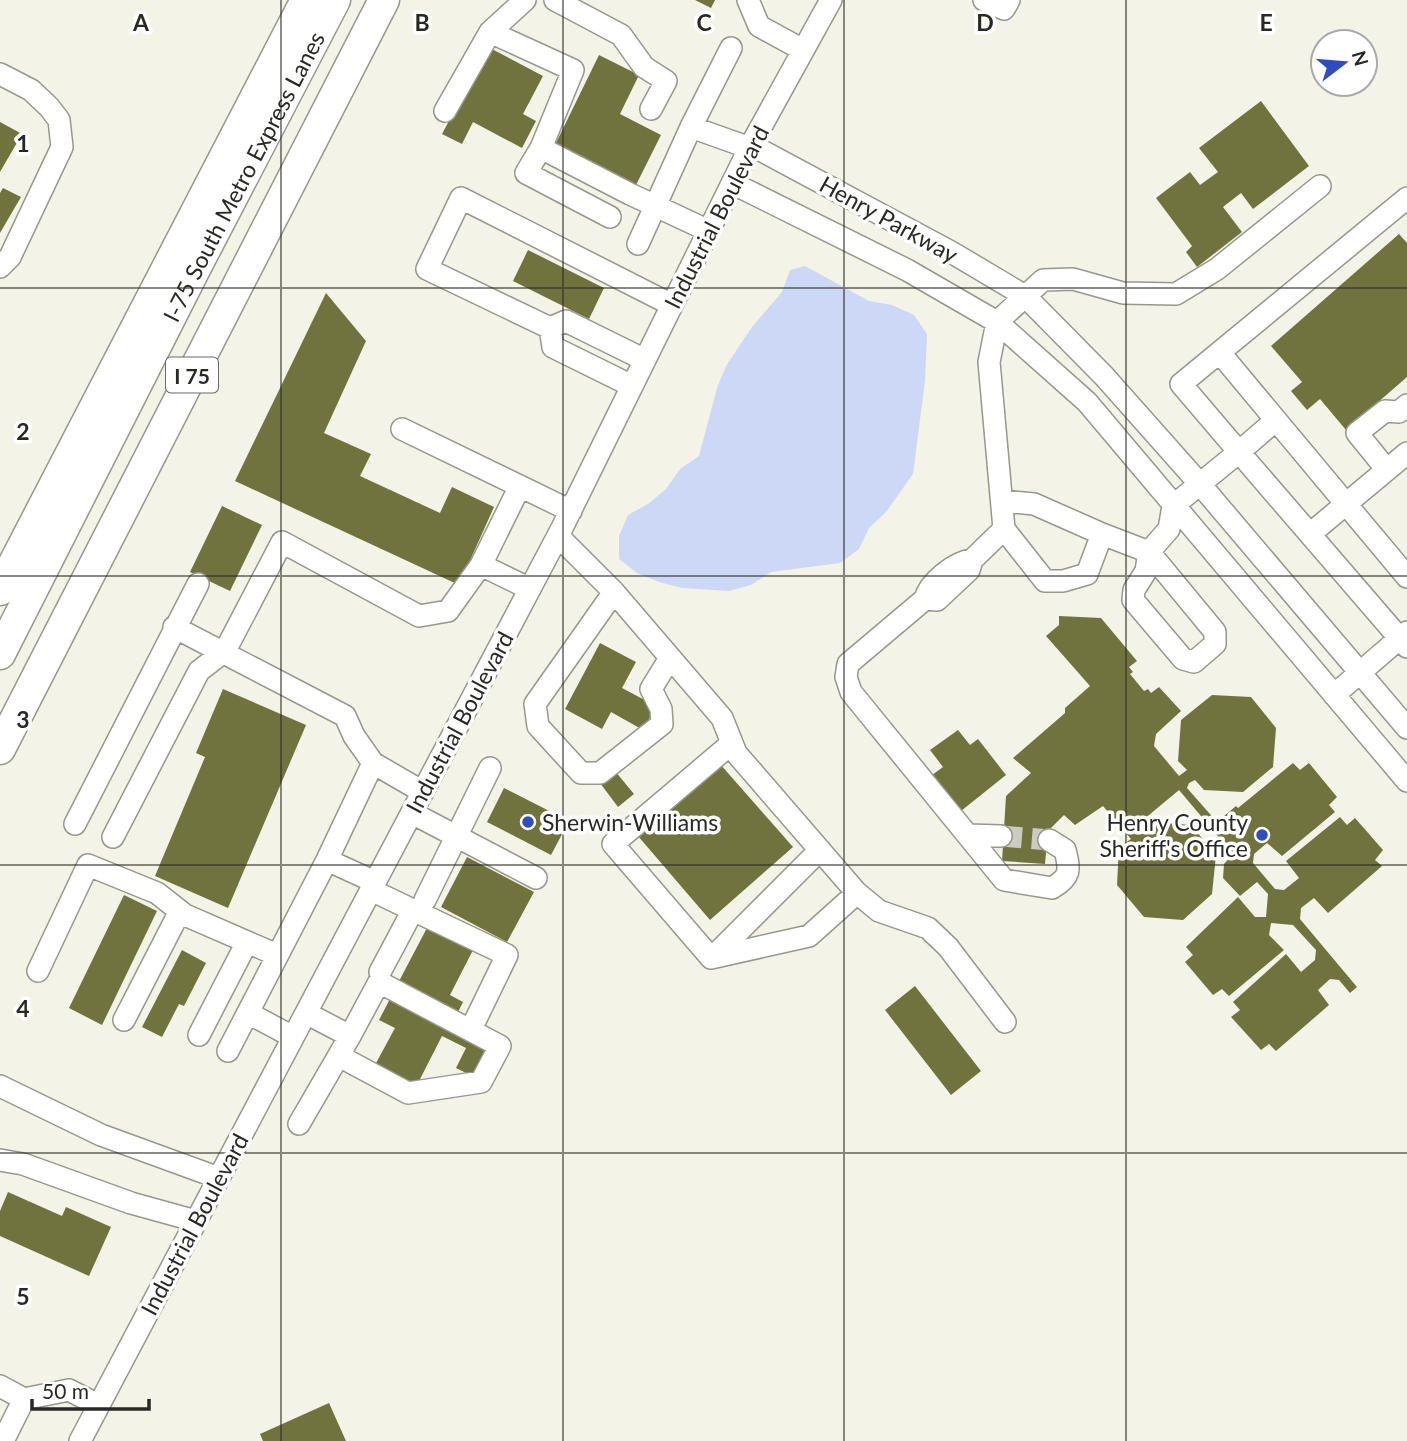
<svg xmlns="http://www.w3.org/2000/svg" width="1407" height="1441" viewBox="0 0 1407 1441" font-family="Lato,sans-serif">
	<style>
		.water { fill: #ccd8f6 }
		.building { fill: #71733e }
		.lines { fill: none; stroke-linecap: round; stroke-linejoin: round }
		.minor-tunnel { stroke: #cbcbc0; stroke-width: 21; stroke-dasharray: 21 10; stroke-linecap: butt }
		.minor-casing { stroke: #97988c; stroke-width: 24 }
		.highway-casing { stroke: #97988c; stroke-width: 33 }
		.minor { stroke: #fff; stroke-width: 21 }
		.highway { stroke: #fff; stroke-width: 30 }
		.grid { fill: none; stroke: #292924; stroke-width: 2; stroke-opacity: 0.55 }
		.poi-dot { fill: #314cbd; stroke: #fff; stroke-width: 2.5 }
		.labels { text-anchor: middle; dominant-baseline: central; stroke-width: 7; stroke-linejoin: round; paint-order: stroke }
		.shield { fill: #fff; stroke: #696966; stroke-width: 2 }
		.shield-label { font-size: 21px; font-weight: bold; fill: #292924 }
		.street-label { font-size: 23px; fill: #292924; stroke: #fff }
		.poi-label { font-size: 23px; fill: #292924; stroke: #fff; text-anchor: start }
		.grid-label { font-size: 23px; text-anchor: middle; font-weight: bold; fill: #292924; stroke: #fff; stroke-width: 7; stroke-linejoin: round; paint-order: stroke }
	</style>
	<rect width="100%" height="100%" fill="#f3f4e7"/>
	<path class="water" d="M805,266L869,301L892,305L914,315L927,334L925,381L913,474L886,512L869,528L859,549L840,563L771,572L751,585L729,591L682,588L659,582L637,573L619,559V536L628,515L648,504L666,489L680,469L699,456L717,388L726,366L752,327L782,292L790,270Z"/>
	<path class="building" d="M695,0H715L711,8Z
		M488,47L543,76L523,114L536,121L522,148L473,122L462,144L442,134Z
		M599,55L639,75L620,114L661,135L635,187L554,147Z
		M1261,101L1309,166L1253,209L1241,193L1223,207L1242,232L1197,267L1186,252L1192,246L1156,198L1190,172L1200,185L1218,172L1199,148Z
		M0,122L22,134L0,172Z
		M3,188L21,197L0,233V193Z
		M1399,234L1407,243V377L1346,430L1320,399L1307,410L1291,391L1302,382L1271,346Z
		M528,250L604,288L589,319L513,281Z
		M326,293L366,341L324,433L371,454L360,476L440,513L452,487L494,507L459,585L235,481Z
		M222,506L262,525L230,591L190,572Z
		M1059,616L1101,618L1137,661L1129,667L1133,672L1130,674L1144,691L1148,689L1151,693L1159,687L1181,711L1156,734L1154,746L1179,776L1187,770L1178,761L1181,720L1212,695L1251,697L1276,728L1273,767L1243,792L1204,790L1195,780L1189,783L1187,788L1217,822L1236,806L1238,808L1293,763L1300,770L1309,763L1337,797L1329,805L1335,812L1282,856L1267,843L1254,854L1253,863L1275,889L1284,890L1299,878L1286,861L1340,817L1347,825L1355,818L1383,850L1375,860L1382,866L1328,913L1314,898L1301,908L1300,919L1357,987L1350,993L1339,980L1330,979L1318,990L1329,1005L1276,1051L1269,1044L1261,1050L1231,1017L1240,1010L1233,1002L1286,954L1301,972L1315,960L1316,950L1293,925L1271,923L1269,935L1284,950L1229,996L1222,989L1213,995L1185,962L1193,955L1186,947L1238,897L1255,917H1266L1268,894L1257,882L1240,896L1223,878L1224,864L1233,854L1179,790L1137,825L1141,830L1151,822L1191,825L1216,855L1212,894L1183,920L1144,917L1117,885L1119,847L1131,839L1103,806L1075,825L1064,815L1048,831L1045,864L1002,861L1006,796L1031,773L1013,758L1065,713V708L1090,686L1046,636L1059,625Z
		M600,643L636,662L622,688L656,706L643,730L611,712L602,729L565,709Z
		M223,689L306,725L228,908L155,876L205,757L196,753Z
		M958,730L970,745L978,739L1006,775L956,815L928,778L943,767L930,750Z
		M720,764L793,847L710,920L638,836Z
		M615,771L634,794L618,807L600,783Z
		M504,788L569,821L551,855L487,822Z
		M467,857L534,892L507,942L441,907Z
		M124,895L157,911L102,1025L69,1008Z
		M428,926L473,950L450,995L463,1002L456,1016L397,985Z
		M182,950L206,963L184,1006L179,1004L162,1037L142,1027Z
		M915,986L981,1071L951,1095L885,1010Z
		M392,995L492,1047L476,1078L456,1068L466,1048L442,1036L416,1087L375,1065L395,1028L379,1020Z
		M8,1192L62,1216L66,1207L111,1227L89,1276L0,1236V1211Z
		M329,1403L346,1441H263L260,1434Z"/>
	<g class="lines">
		<path class="minor-tunnel" d="M1001,836L1049,840"/>
		<g class="minor-casing">
			<path id="minor" d="M555,0L621,35L644,67L666,81L651,109
				M748,0L759,26L803,50
				M984,0L1004,9L1009,0
				M490,32L525,0
				M0,74L31,90L49,107L59,120L62,147L10,257L0,267
				M445,111L490,32L573,70L541,148L630,194L709,231
				M691,127L750,148
				M751,145L951,252L1025,296L1104,376L1199,483L1407,728
				M541,148L526,173L610,217
				M732,183L907,270L997,322L1087,402L1407,781
				M1320,186L1217,269L1176,294L1123,293L1073,279L1043,280L997,322L989,362L1004,529L1045,581H1063L1087,574L1102,534L1149,552L1169,529L1173,506L1239,452L1181,384L1407,198
				M638,244L691,127L731,48
				M550,328L566,321L645,360
				M1220,353L1407,577
				M632,386L553,347L550,328L427,269L461,198L672,305
				M1276,420L1239,452L1407,647
				M402,429L571,511
				M1387,470L1357,433L1385,411L1399,412L1407,405
				M1002,501L1034,504L1102,534
				M1310,534L1407,453
				M558,536L614,592L722,718L736,753L857,893L809,936L711,958L613,844L732,743
				M1149,552L1215,632V644L1194,662L1183,659L1133,600L1134,590L1146,571Z
				M972,560C955,562 929,582 925,599L937,600L969,570L972,560L1004,529
				M481,565L530,589
				M614,592L535,704L538,726L581,773H600L662,724L661,709L651,689L670,658
				M925,599L848,664L846,677L851,692L1004,880L1052,888C1071,877 1070,870 1065,850L1049,840
				M174,627L345,716L354,736L373,763L327,860L228,1051
				M1334,695L1407,632
				M373,763L423,792
				M412,813L536,878
				M75,824L198,584
				M968,835L1001,836
				M113,837L199,671L225,651L282,542L419,616L448,611L481,565L520,486
				M327,860L375,882
				M371,890L507,955L475,1021
				M857,893L879,911L928,928L948,947L1005,1022
				M425,900L490,768
				M713,957L820,850
				M38,971L88,865L157,893L185,915L277,955
				M380,972L413,910
				M248,1013L293,1037
				M124,1020L180,911
				M199,1035L247,942
				M339,1056L408,1093L481,1082L500,1046L379,982L350,1036
				M0,1086L101,1135L219,1178
				M299,1124L350,1036L306,1013
				M0,1160L23,1164L131,1203L196,1221
				M0,1386L24,1399L69,1390L98,1405
				M3,1441L24,1399
				M80,1441L562,528L751,145L831,0"/>
		</g>
		<g class="highway-casing">
			<g id="highway">
				<path d="M0,590L306,0"/>
				<path id="s1" d="M0,654L195,269L335,0"/>
				<path d="M0,749L384,0"/>
			</g>
		</g>
		<use href="#minor" class="minor"/>
		<use href="#highway" class="highway"/>
	</g>
	<path class="grid" d="M281,0V1441M563,0V1441M844,0V1441M1126,0V1441M0,288H1407M0,576H1407M0,865H1407M0,1153H1407"/>
	<g class="poi-dot">
		<circle cx="528" cy="822" r="7"/>
		<circle cx="1262" cy="835" r="7"/>
	</g>
	<g class="labels">
		<rect class="shield" x="166" y="357.5" width="52" height="35" rx="5"/>
		<g class="shield-label">
			<text x="192" y="375">I 75</text>
		</g>
		<g class="street-label">
			<text stroke="none"><textPath href="#s1" startOffset="536">I-75 South Metro Express Lanes</textPath></text>
			<text transform="translate(716 217) rotate(-63)">Industrial Boulevard</text>
			<text transform="translate(889 219) rotate(29)">Henry Parkway</text>
			<text transform="translate(459 722) rotate(-62)">Industrial Boulevard</text>
			<text transform="translate(194 1224) rotate(-62)">Industrial Boulevard</text>
		</g>
		<g class="poi-label">
			<text x="542" y="822">Sherwin-Williams</text>
			<text x="1248" y="822" text-anchor="end">Henry County<tspan x="1248" dy="26">Sheriff's Office</tspan></text>
		</g>
	</g>
	<g class="grid-label">
		<text x="141" y="31">A</text>
		<text x="422" y="31">B</text>
		<text x="704" y="31">C</text>
		<text x="985" y="31">D</text>
		<text x="1266" y="31">E</text>
		<text x="23" y="152">1</text>
		<text x="23" y="440">2</text>
		<text x="23" y="728">3</text>
		<text x="23" y="1017">4</text>
		<text x="23" y="1305">5</text>
	</g>
	<g transform="translate(1344 63) rotate(74)"><circle r="33" fill="#ffffff" stroke="#a9a9a7" stroke-width="2"/>
	<path d="M0-5L12 26L0 18L-12 26Z" fill="#314cbd"/>
	<text y="-10" font-size="19" font-weight="bold" text-anchor="middle" fill="#292924">N</text>
	</g>
	<path d="M32 1399v10h117v-10" fill="none" stroke="#292924" stroke-width="3.5"/>
	<text x="42" y="1399" font-size="21" fill="#292924" stroke="#ffffff" stroke-width="5" paint-order="stroke">50 m</text>
</svg>
